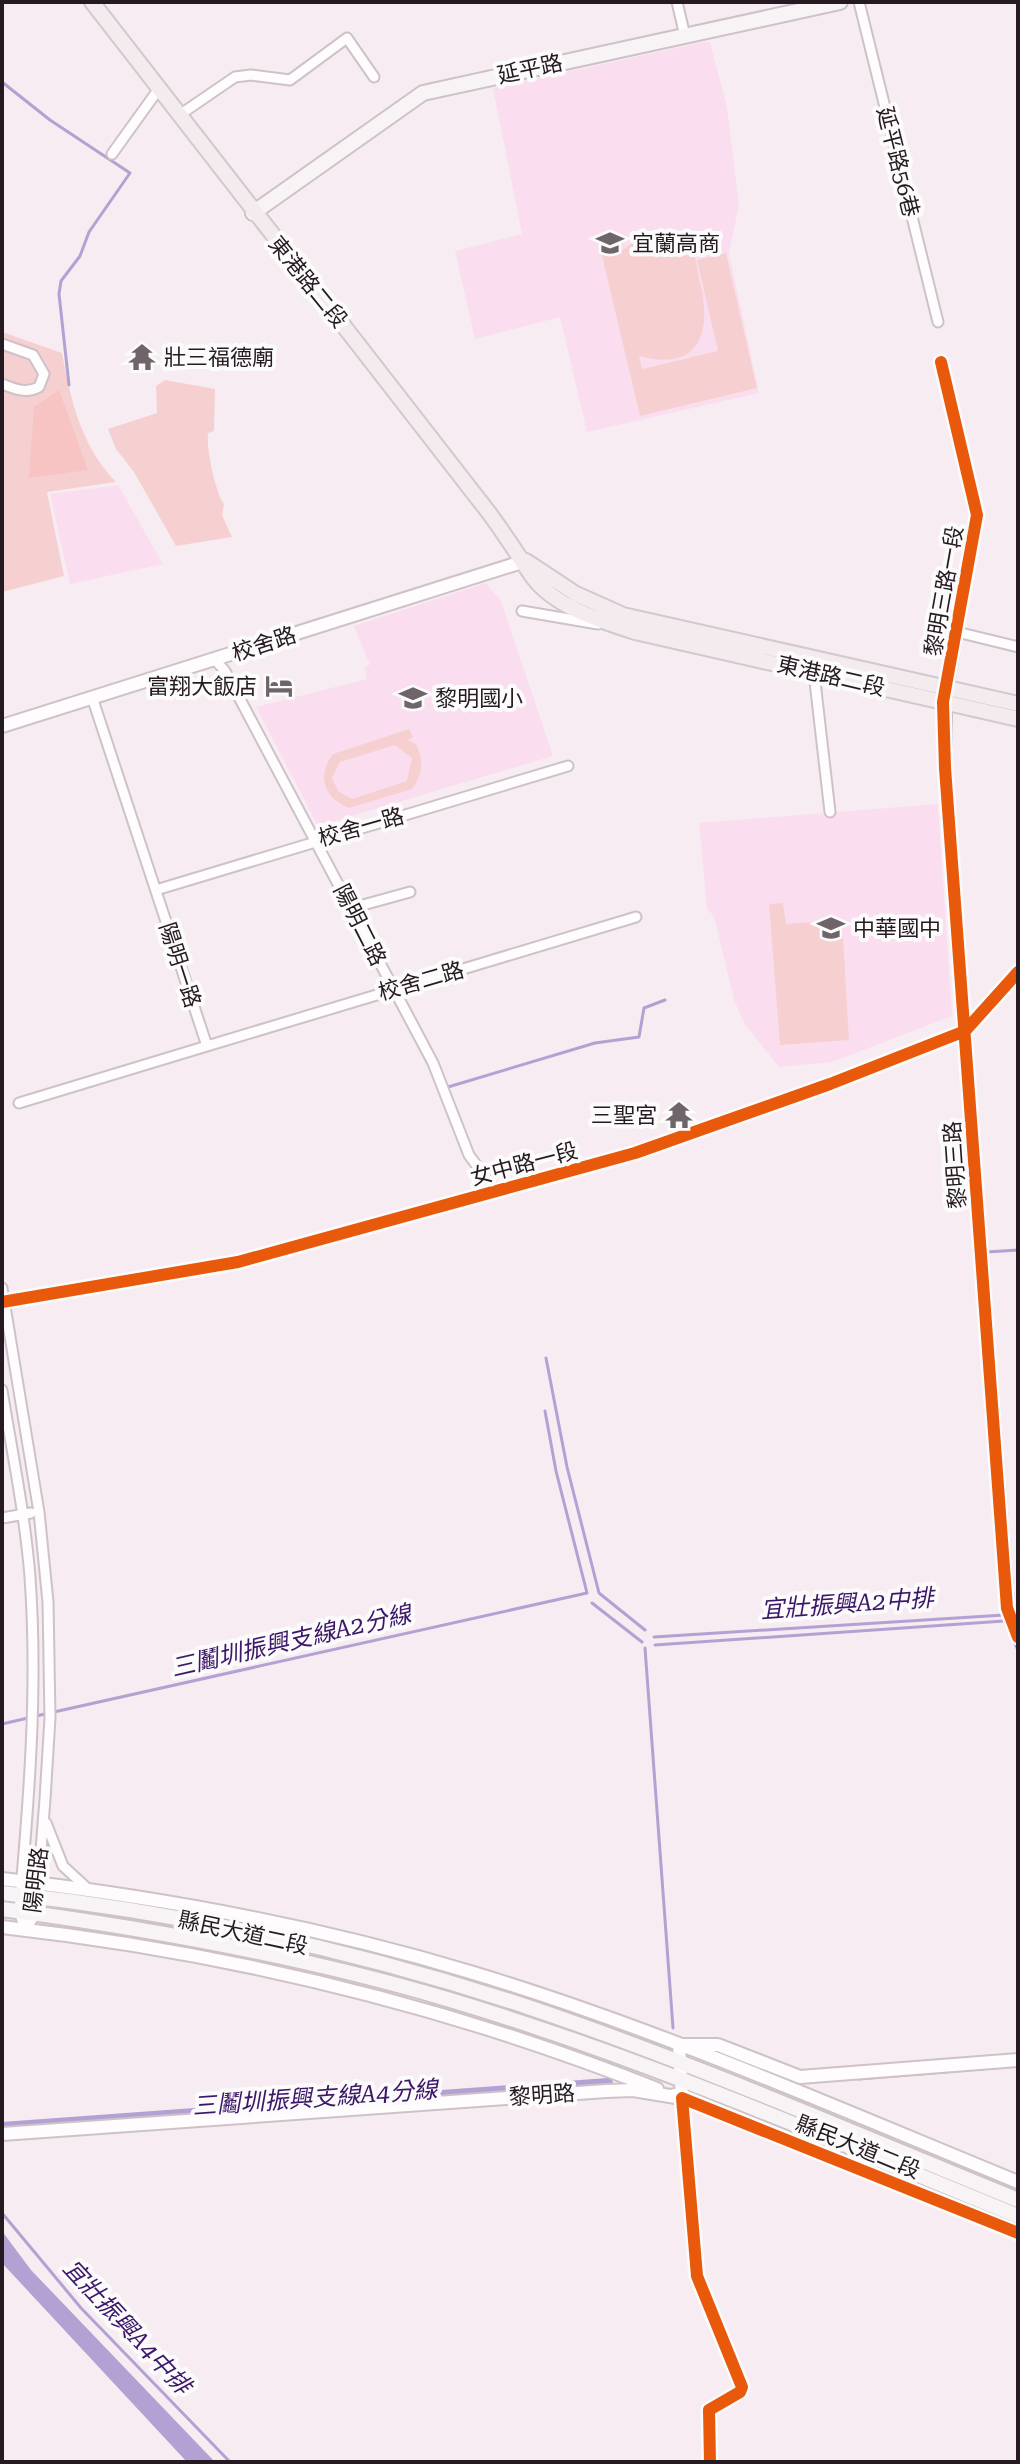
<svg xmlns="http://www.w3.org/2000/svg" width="1020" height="2464" viewBox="0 0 1020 2464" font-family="'Roboto Serif','Noto Sans TC',serif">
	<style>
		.built { fill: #fadeef }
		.green { fill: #f6d0d0; fill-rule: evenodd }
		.forest { fill: #f8c3c3 }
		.water { fill: #b4a1d3 }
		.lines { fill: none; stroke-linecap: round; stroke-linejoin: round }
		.stream { stroke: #b4a1d3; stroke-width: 3 }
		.canal { stroke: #b4a1d3; stroke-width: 10 }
		.minor-casing { stroke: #cdc2c9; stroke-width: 13 }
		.tertiary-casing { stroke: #cdc2c9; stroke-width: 16 }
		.secondary-casing { stroke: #cdc2c9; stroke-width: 18 }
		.primary-casing { stroke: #d0cace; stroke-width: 18 }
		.minor { stroke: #fefcfd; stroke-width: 9 }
		.tertiary { stroke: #fefcfd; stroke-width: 12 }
		.secondary { stroke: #f8f4f5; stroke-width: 14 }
		.primary { stroke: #f3ebee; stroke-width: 14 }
		.cycleway-casing { stroke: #fbfbfb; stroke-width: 17 }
		.cycleway { stroke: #e8590c; stroke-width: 12 }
		.labels { text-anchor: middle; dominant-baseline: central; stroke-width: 8; stroke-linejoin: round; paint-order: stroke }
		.street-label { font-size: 22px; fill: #251a21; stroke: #fbfbfb }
		.poi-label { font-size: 22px; fill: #251a21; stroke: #fbfbfb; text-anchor: start }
		.water-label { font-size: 24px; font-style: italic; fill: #3c1769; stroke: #fbfbfb }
	</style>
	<rect width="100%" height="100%" fill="#f7ecf2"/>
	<path class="built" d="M704,42H710L727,107L739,205L729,253L759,393L587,432L560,317L475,339L455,251L522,234L493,88Z
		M118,485L163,564L70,584L50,494Z
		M486,583L501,601L553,756L318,826L256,707L367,679L364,666L370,665L354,626Z
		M938,804L952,1016L832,1062L779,1067L744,1023L734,1000L714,916L707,909L699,823Z"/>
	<path class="green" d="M657,234C670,237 687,243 694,256C698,264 698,277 701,286C712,338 696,371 639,356L642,369L718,351L697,260L726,253L757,388L640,416L599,243L613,240L617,255L639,237Z
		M2,332L62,353C71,401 81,446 116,482L47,492L64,576L2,592Z
		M165,380L215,389L214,431L208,433C206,447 215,492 224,504L222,515L232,537L176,546L134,472L116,449L108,429L157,413L156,386Z
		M409,729L413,737L408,740L416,744C424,760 423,774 412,789L349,808C324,798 316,776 333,754ZM395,745L412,758L407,781L352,799L338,791L332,778L340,762Z
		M783,903L786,924L842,920L849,1040L780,1045L769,904Z"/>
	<path class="forest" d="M59,390L88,470L29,478L34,407Z"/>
	<path class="water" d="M2,2231L31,2270L215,2462H187L2,2263Z"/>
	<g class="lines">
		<path class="stream" d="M2,82L50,120L130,173L89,232L80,256L61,281L59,294L69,385
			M448,1087L595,1043L639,1037L644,1008L665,1000
			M978,1129L1014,1610
			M987,1252L1018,1250
			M546,1358L567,1467L599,1593L645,1630
			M592,1603L642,1642
			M654,1637L1004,1615
			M1012,1637L1018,1650
			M655,1645L1004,1621
			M645,1648L673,2028
			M36,1716L587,1593L556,1471L545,1411
			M2,1724L28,1718
			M858,2079L1018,2066
			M2,2213L81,2308L230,2462"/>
		<path class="canal" d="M2,2127L608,2083"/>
		<g class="minor-casing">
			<path id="minor" d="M677,2L685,36
				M859,2L938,322
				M178,116L235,77L251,75L290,80L347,38L374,77
				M112,154L158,90
				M2,344L33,355L44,374L39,387C26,394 15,389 2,384
				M941,362L977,515L948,688
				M522,611L598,624
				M957,632L1018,647
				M215,660L225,671L433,1063L469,1155L497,1193
				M814,673L830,812
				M156,890L568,766
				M352,908L410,892
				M207,1046L636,917
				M19,1103L207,1046L92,697
				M2,1288L39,1512L48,1602L50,1718L45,1799L36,1914L25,1930
				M2,1302L238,1262L635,1153L830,1084L965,1031L1018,972
				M2,1390C12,1452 25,1514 30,1577C38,1688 29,1801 19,1911L25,1930
				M2,1518L31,1513
				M46,1823L63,1866L88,1889"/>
		</g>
		<g class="tertiary-casing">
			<path id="tertiary" d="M945,697V768L1007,1608L1018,1637
				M2,726L525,561
				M2,1879C160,1897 318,1926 470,1972C657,2028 837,2108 1018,2182
				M2,1927C225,1952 448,2006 657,2089
				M674,2095L1018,2233
				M2,2134L606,2091L633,2090L682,2098L679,2045H718L800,2077L1018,2060"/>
		</g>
		<g class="secondary-casing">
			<path id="secondary" d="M253,213L423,93L840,2
				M2,1893C179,1912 359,1951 528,2007C694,2063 856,2134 1018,2200
				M2,1909C152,1929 302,1956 447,1999C642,2057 829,2139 1018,2216"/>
		</g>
		<g class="primary-casing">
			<path id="primary" d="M92,2L486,509C503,531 517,554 532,576C553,606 601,621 635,632L1018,719
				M526,561L576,594L623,615L1018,704"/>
		</g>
		<use href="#minor" class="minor"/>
		<use href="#tertiary" class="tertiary"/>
		<use href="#secondary" class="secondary"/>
		<use href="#primary" class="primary"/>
		<g class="cycleway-casing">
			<path id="cycleway" d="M941,362L977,515L943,702L945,768L1007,1608L1018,1637
				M2,1302L238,1262L635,1153L830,1084L965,1031L1018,972
				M710,2462L709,2410L740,2392L742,2387L697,2276L682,2098L1018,2233"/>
		</g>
		<use href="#cycleway" class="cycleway"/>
	</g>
	<defs>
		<g id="school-bare" transform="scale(2.16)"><path d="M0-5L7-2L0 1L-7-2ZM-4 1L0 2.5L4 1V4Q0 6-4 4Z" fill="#6e646a" stroke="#fbfbfb" stroke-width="2.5" paint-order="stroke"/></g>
		<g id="temple-bare" transform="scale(2.16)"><path d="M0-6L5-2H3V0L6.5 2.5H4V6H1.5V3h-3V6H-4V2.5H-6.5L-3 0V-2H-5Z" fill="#6e646a" stroke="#fbfbfb" stroke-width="2.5" paint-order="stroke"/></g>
		<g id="hotel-bare" transform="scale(2.16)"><path d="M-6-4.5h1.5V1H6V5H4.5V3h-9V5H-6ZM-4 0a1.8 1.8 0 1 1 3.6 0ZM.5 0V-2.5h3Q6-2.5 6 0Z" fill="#6e646a" stroke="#fbfbfb" stroke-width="2.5" paint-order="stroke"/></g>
	</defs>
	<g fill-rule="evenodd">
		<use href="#school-bare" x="610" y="243"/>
		<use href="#temple-bare" x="142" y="357"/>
		<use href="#hotel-bare" x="279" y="686"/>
		<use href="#school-bare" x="413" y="698"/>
		<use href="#school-bare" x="831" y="928"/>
		<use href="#temple-bare" x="679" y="1115"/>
	</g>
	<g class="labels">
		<g class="street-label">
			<text transform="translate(530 69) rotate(-12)">延平路</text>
			<text transform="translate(898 162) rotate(76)">延平路56巷</text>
			<text transform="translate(308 282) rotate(51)">東港路二段</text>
			<text transform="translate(944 591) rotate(-80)">黎明三路一段</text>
			<text transform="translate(264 644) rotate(-18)">校舍路</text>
			<text transform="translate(831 676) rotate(13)">東港路二段</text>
			<text transform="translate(361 827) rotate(-16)">校舍一路</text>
			<text transform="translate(360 925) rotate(63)">陽明二路</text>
			<text transform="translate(180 965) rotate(72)">陽明一路</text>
			<text transform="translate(421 981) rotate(-16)">校舍二路</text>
			<text transform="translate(524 1164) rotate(-15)">女中路一段</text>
			<text transform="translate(955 1165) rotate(-94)">黎明三路</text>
			<text transform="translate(36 1880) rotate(-83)">陽明路</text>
			<text transform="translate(243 1933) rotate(12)">縣民大道二段</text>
			<text transform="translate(542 2095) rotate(-4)">黎明路</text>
			<text transform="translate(858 2147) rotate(22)">縣民大道二段</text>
		</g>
		<g class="poi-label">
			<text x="632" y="243">宜蘭高商</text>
			<text x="164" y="357">壯三福德廟</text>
			<text x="257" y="686" text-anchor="end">富翔大飯店</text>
			<text x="435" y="698">黎明國小</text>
			<text x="853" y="928">中華國中</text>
			<text x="657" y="1115" text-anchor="end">三聖宮</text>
		</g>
		<g class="water-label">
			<text transform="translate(847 1604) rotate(-4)">宜壯振興A2中排</text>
			<text transform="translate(291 1641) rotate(-13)">三鬮圳振興支線A2分線</text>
			<text transform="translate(315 2098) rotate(-4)">三鬮圳振興支線A4分線</text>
			<text transform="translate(127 2327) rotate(47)">宜壯振興A4中排</text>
		</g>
	</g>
	<rect width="1020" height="2464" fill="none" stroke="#251a21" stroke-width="8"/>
</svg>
